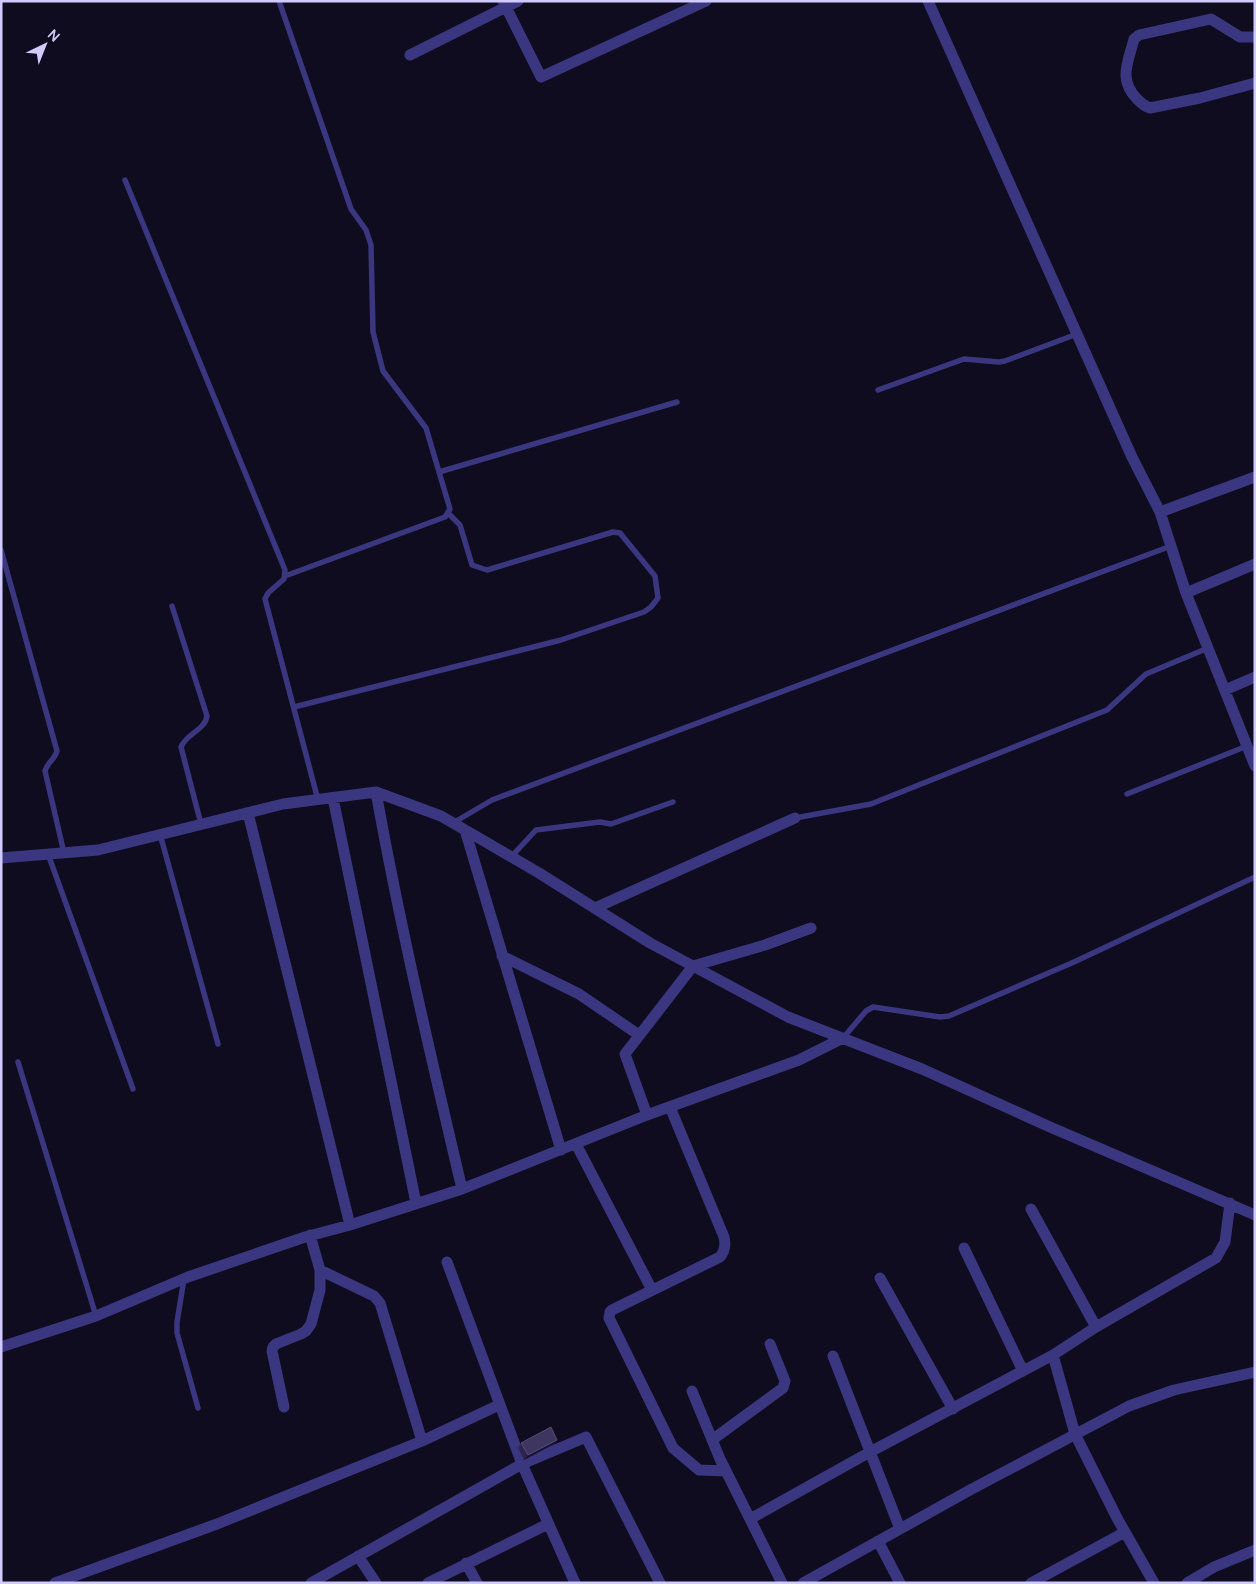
<svg xmlns="http://www.w3.org/2000/svg" width="1256" height="1584" viewBox="0 0 1256 1584" font-family="Manrope,sans-serif">
	<style>
		.lines { fill: none; stroke-linecap: round; stroke-linejoin: round }
		.lane { stroke: #3a367f; stroke-width: 5.5 }
		.street { stroke: #3a367f; stroke-width: 11 }
		.wall { fill: #2c244d }
		.shaded-wall { fill: #191333 }
		.building { fill: #3e3660; stroke: #554d79 }
	</style>
	<rect width="100%" height="100%" fill="#0f0c1f"/>
	<g class="lines">
		<path class="lane" d="M279,1L351,209L366,230L371,245L373,332L383,371L426,428L450,509L445,517L285,576
			M125,180L285,570L284,579L268,593L265,599L318,800
			M878,390L964,359L999,362L1005,361L1077,334
			M439,472L677,402
			M1,550L57,751C55,759 47,763 45,771L64,853
			M172,606L207,716C205,730 186,734 181,747L201,824
			M294,707L561,640L644,612L651,607L658,598L655,576L620,533L613,532L487,570L472,565L460,525L448,513
			M1127,794L1247,746
			M795,818L871,804L1107,710L1146,674L1208,648
			M453,823L492,800L1171,546
			M160,834L218,1044
			M48,854L133,1089
			M511,857L536,830L600,822L611,824L673,802
			M843,1038L866,1011L873,1007L940,1017L949,1016L1074,962L1255,877
			M18,1062L96,1316
			M184,1279L177,1322V1333L198,1408"/>
		<path class="street" d="M503,1L541,77L706,1
			M928,1L1132,457L1160,512L1186,593L1255,766
			M1255,37H1240L1211,19L1139,35L1134,39C1128,63 1118,79 1137,99C1141,103 1144,106 1150,108L1200,98L1255,83
			M410,55L518,1
			M1160,512L1255,477
			M1186,593L1255,564
			M1225,690L1255,677
			M376,792C400,926 431,1057 462,1189
			M333,798L416,1203
			M248,813L350,1225
			M465,830L561,1150
			M1,858L98,850L283,804L376,792L441,816L539,873L650,943L788,1017L922,1069L1050,1127L1255,1215
			M595,908L795,818
			M502,956L579,994L639,1035
			M670,1107L724,1237C726,1245 725,1251 720,1257L612,1310L610,1312L609,1318L673,1448L699,1470L726,1471
			M647,1115L625,1054L693,966L765,945L811,928
			M576,1144L652,1290
			M1031,1209L1096,1327
			M964,1248L1023,1371
			M447,1262L522,1464L575,1583
			M320,1270L374,1296L380,1303L422,1441
			M880,1278L953,1409
			M1,1347L96,1316L188,1277L305,1237L350,1225L462,1189L647,1115L799,1060L843,1038
			M1053,1355L1075,1434L1117,1518L1154,1583
			M833,1356L900,1529
			M692,1391L720,1459L782,1583
			M284,1407L272,1351L273,1347L276,1344L301,1334L306,1331L311,1324L320,1290V1270L310,1235
			M712,1440L783,1388L785,1381L770,1344
			M750,1519L870,1452L1053,1355L1096,1327L1216,1258L1225,1242L1230,1203
			M878,1541L900,1583
			M358,1556L376,1583
			M466,1563L477,1583
			M55,1583L217,1524L422,1441L499,1405
			M311,1583L522,1464L586,1437L660,1583
			M428,1583L548,1524
			M803,1583L970,1490L1129,1406L1174,1390L1255,1372
			M1031,1583L1125,1532
			M1187,1583L1214,1567L1255,1550"/>
	</g>
	<path class="wall" d="M557,1440L554,1444L524,1460L518,1448L521,1443Z"/>
	<path class="shaded-wall" d="M557,1440L554,1444L524,1460L528,1455Z"/>
	<path class="building" d="M551,1427L557,1440L528,1455L521,1443Z"/>
	<rect width="1256" height="1584" fill="none" stroke="#d1caff" stroke-width="5"/>
	<g transform="translate(45 45) rotate(43)" stroke="#0f0c1f" stroke-width="4" paint-order="stroke">
	<path d="M0-4L9 19L0 12L-9 19Z" fill="#d1caff"/>
	<text y="-8" font-size="14" font-weight="bold" text-anchor="middle" fill="#d1caff">N</text>
	</g>
</svg>
